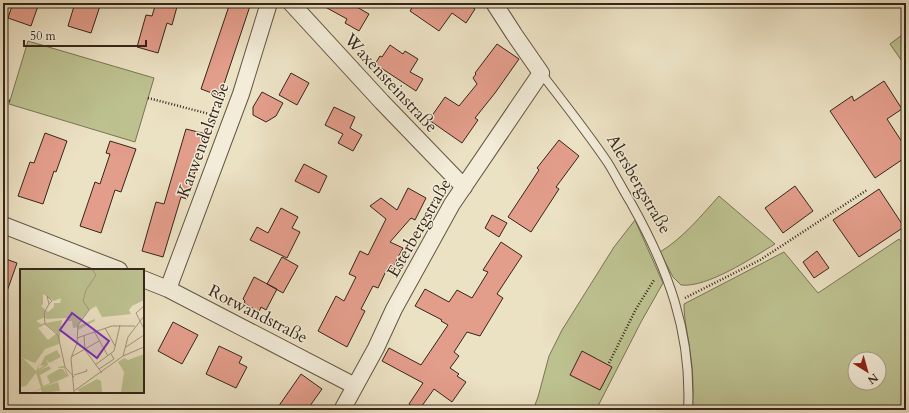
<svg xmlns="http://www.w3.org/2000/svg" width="909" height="413" viewBox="0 0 909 413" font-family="Cardo,serif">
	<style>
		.green { fill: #bdc190; stroke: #7a7454; fill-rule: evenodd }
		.building { fill: #e39d8b; stroke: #362619 }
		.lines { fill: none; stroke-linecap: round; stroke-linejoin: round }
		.service-casing { stroke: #635544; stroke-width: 10 }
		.minor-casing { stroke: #635544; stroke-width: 18 }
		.path { stroke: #362619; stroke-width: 2.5; stroke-dasharray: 1 2; stroke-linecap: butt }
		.service { stroke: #f2ecd8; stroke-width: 8 }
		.minor { stroke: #f2ecd8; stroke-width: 16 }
		.labels { text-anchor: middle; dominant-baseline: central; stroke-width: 3; stroke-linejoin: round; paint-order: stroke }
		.street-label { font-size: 17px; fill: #362619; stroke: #f2ecd8 }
		.inset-road { fill: none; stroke: #a3967f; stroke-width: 1 }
		.view { fill: #7b2cbf; fill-opacity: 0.15; stroke: #7b2cbf; stroke-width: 2 }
		.inset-edge { fill: none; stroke: #362619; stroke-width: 2 }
	</style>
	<rect width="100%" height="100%" fill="#ebe1c3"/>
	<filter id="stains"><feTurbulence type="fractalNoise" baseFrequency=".005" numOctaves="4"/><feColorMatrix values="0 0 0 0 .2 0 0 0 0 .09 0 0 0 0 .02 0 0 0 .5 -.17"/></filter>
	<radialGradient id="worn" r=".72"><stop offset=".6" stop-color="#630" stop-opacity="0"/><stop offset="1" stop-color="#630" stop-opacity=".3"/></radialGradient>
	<path class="green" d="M906,32V67L890,44Z
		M28,41L154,78L135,142L9,104Z
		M719,196L775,244C752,258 707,288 681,285L673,277L660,252C682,239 702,215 719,196Z
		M635,220L663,283L641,322L596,410H533L538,397L549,356L562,330L614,247Z
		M899,239L906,248V410H692C694,391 693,370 690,351C688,335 684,320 684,304L784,252L818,293ZM855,359H879V383H855Z"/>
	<path class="building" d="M13,3H39L31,26L8,18Z
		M75,3H101L91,33L68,26Z
		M156,3H178L172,25L167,23L158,53L137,47L146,15L152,16Z
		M230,3H251L220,96L201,89Z
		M318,3H350L369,14L359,31L345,23L347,19Z
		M415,3H466L475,9L466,23L452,13L439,31L410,11Z
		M497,44L519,59L495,93L475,118L478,120L462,143L429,120L445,97L459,106L477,84L473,78L476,74L475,73Z
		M390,45L403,54L405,51L418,59L410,72L423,79L416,91L375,64L380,56L382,57Z
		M291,73L309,83L297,105L279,95Z
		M884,81L902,109L887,119L906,148V157L875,178L830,111L852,96L854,101Z
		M262,92L283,103L276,116L266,122L253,115V107Z
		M334,107L355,117L350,128L362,135L353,151L338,143L343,134L325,125Z
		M186,129L206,134L187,199L181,197L163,257L142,251L156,202L164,204Z
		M45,133L67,141L56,172L54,171L43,204L18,196L30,162L34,163Z
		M559,140L579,156L556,187L559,189L531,232L508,217L539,170L537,168Z
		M110,141L136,149L121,192L115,190L101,233L80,226L95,182L100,184L110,154L106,153Z
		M304,164L327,176L319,193L295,181Z
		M795,186L813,211L783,233L765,208Z
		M408,188L426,198L415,220L411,218L390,242L403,248L392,269L388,267L378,288L373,286L361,309L365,311L347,347L318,331L336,296L344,301L356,277L349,274L360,251L368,255L386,219L370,206L381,198L397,210Z
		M879,189L904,227L859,257L833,220Z
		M281,208L298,217L292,228L300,232L287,258L250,240L257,227L268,233Z
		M492,215L507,223L499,237L485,228Z
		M501,242L522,256L497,294L503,298L480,336L467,332L454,352L459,356L450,368L459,374L457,376L466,382L452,402L434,389L419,410H417L409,404L423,383L382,361L389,348L421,365L448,325L441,321L442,320L415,306L425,289L449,302L457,290L472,298L488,272L483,270Z
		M817,251L829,268L814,278L803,262Z
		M282,257L298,266L283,293L267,284Z
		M3,258L17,263L5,297H3Z
		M254,277L277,289L266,310L261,307L259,312L244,303L245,301L243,299Z
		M173,322L198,335L182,364L158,351Z
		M219,346L242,357L239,363L247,367L236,388L206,374Z
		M582,351L612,367L600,390L570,375Z
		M301,374L322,389L307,410H276Z"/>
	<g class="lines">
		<g class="service-casing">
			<path id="service" d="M541,73C564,103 587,132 608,163C616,176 623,190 631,203C668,269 692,333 688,410"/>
		</g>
		<g class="minor-casing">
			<path id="minor" d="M291,3L382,102L464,187
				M3,225L119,270
				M143,279L168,289L355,386
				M168,289L241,94L269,3
				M342,410L376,348L394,309L452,204L541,73L514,34L494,3"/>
		</g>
		<path class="path" d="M148,98L217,116
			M3,99L10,101
			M685,298L760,260L867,190
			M609,363L636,309L654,280"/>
		<use href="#service" class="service"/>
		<use href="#minor" class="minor"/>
	</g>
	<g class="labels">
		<g class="street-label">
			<text transform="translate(391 83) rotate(47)">Waxensteinstraße</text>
			<text transform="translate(203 140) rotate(-70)">Karwendelstraße</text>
			<text transform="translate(639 184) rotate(60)">Alersbergstraße</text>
			<text transform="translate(419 228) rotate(-60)">Esterbergstraße</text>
			<text transform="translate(258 314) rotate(27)">Rotwandstraße</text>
		</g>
	</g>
	<g transform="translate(20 269)">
		<rect width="124" height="124" fill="#ebe1c3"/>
		<path d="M0,0H124V31L112,37L109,41L111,45L103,46L82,48L76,37L68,42L58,57L75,50V52L58,61V58L53,59L52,52H47V49L26,50L25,48L16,52L21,55L42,51L39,75L25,80L15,94L0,88ZM23,25L34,32L41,29L40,34H34V38L28,43L21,37L23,35ZM26,55L37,64L28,71L18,59ZM37,81L41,88L29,94L27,90L28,96L18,102L29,97L31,100L20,106L23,117L30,114L27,107L39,100H43L47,107L44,99H37L42,97H44L49,107L21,119L38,113L40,122L22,124L21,120L12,124L21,119L16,104L6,117L0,118V90L3,89L16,102L20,93L18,100L22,98L24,96L20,97L25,87ZM124,85V124H101L104,103L98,93L104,89L108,91ZM77,110L81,112L82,123L62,124L57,121Z" fill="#bdc190" fill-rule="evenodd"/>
		<path class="inset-road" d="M29,35L32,32L27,27L29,35L24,44L25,55L38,66L45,98L54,108M124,37L116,44L124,60M85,59L95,77M74,62L88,87M64,67L65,81L82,104M57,69L92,57H115M106,78L124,66M103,87L108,68L124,47M51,88L79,72M75,96L94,82L100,56M79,100L94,90L91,85M54,106L67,102L66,100M54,122L103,87L124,78M54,123L51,89L57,74L58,56L69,41L63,32L66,21L76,6L72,0"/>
		<path class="view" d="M52,44L89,72L77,89L40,61Z"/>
		<rect width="124" height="124" class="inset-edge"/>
	</g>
	<rect width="909" height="413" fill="none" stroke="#ebe1c3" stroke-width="16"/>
	<rect x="4" y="4" width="901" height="405" fill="none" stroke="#362619" stroke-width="2"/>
	<rect x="8" y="8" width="893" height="397" fill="none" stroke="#362619"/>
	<g transform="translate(867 371) rotate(143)"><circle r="19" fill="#f2ecd8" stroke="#a79d8c"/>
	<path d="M0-3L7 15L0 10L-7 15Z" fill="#8f2418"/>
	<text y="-6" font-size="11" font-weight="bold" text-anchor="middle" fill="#362619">N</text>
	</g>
	<path d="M24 40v6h122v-6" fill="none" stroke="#362619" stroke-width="2"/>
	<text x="30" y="40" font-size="12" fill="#362619" stroke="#f2ecd8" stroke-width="3" paint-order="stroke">50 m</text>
	<rect width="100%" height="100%" filter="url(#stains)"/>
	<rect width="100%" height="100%" fill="url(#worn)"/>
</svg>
